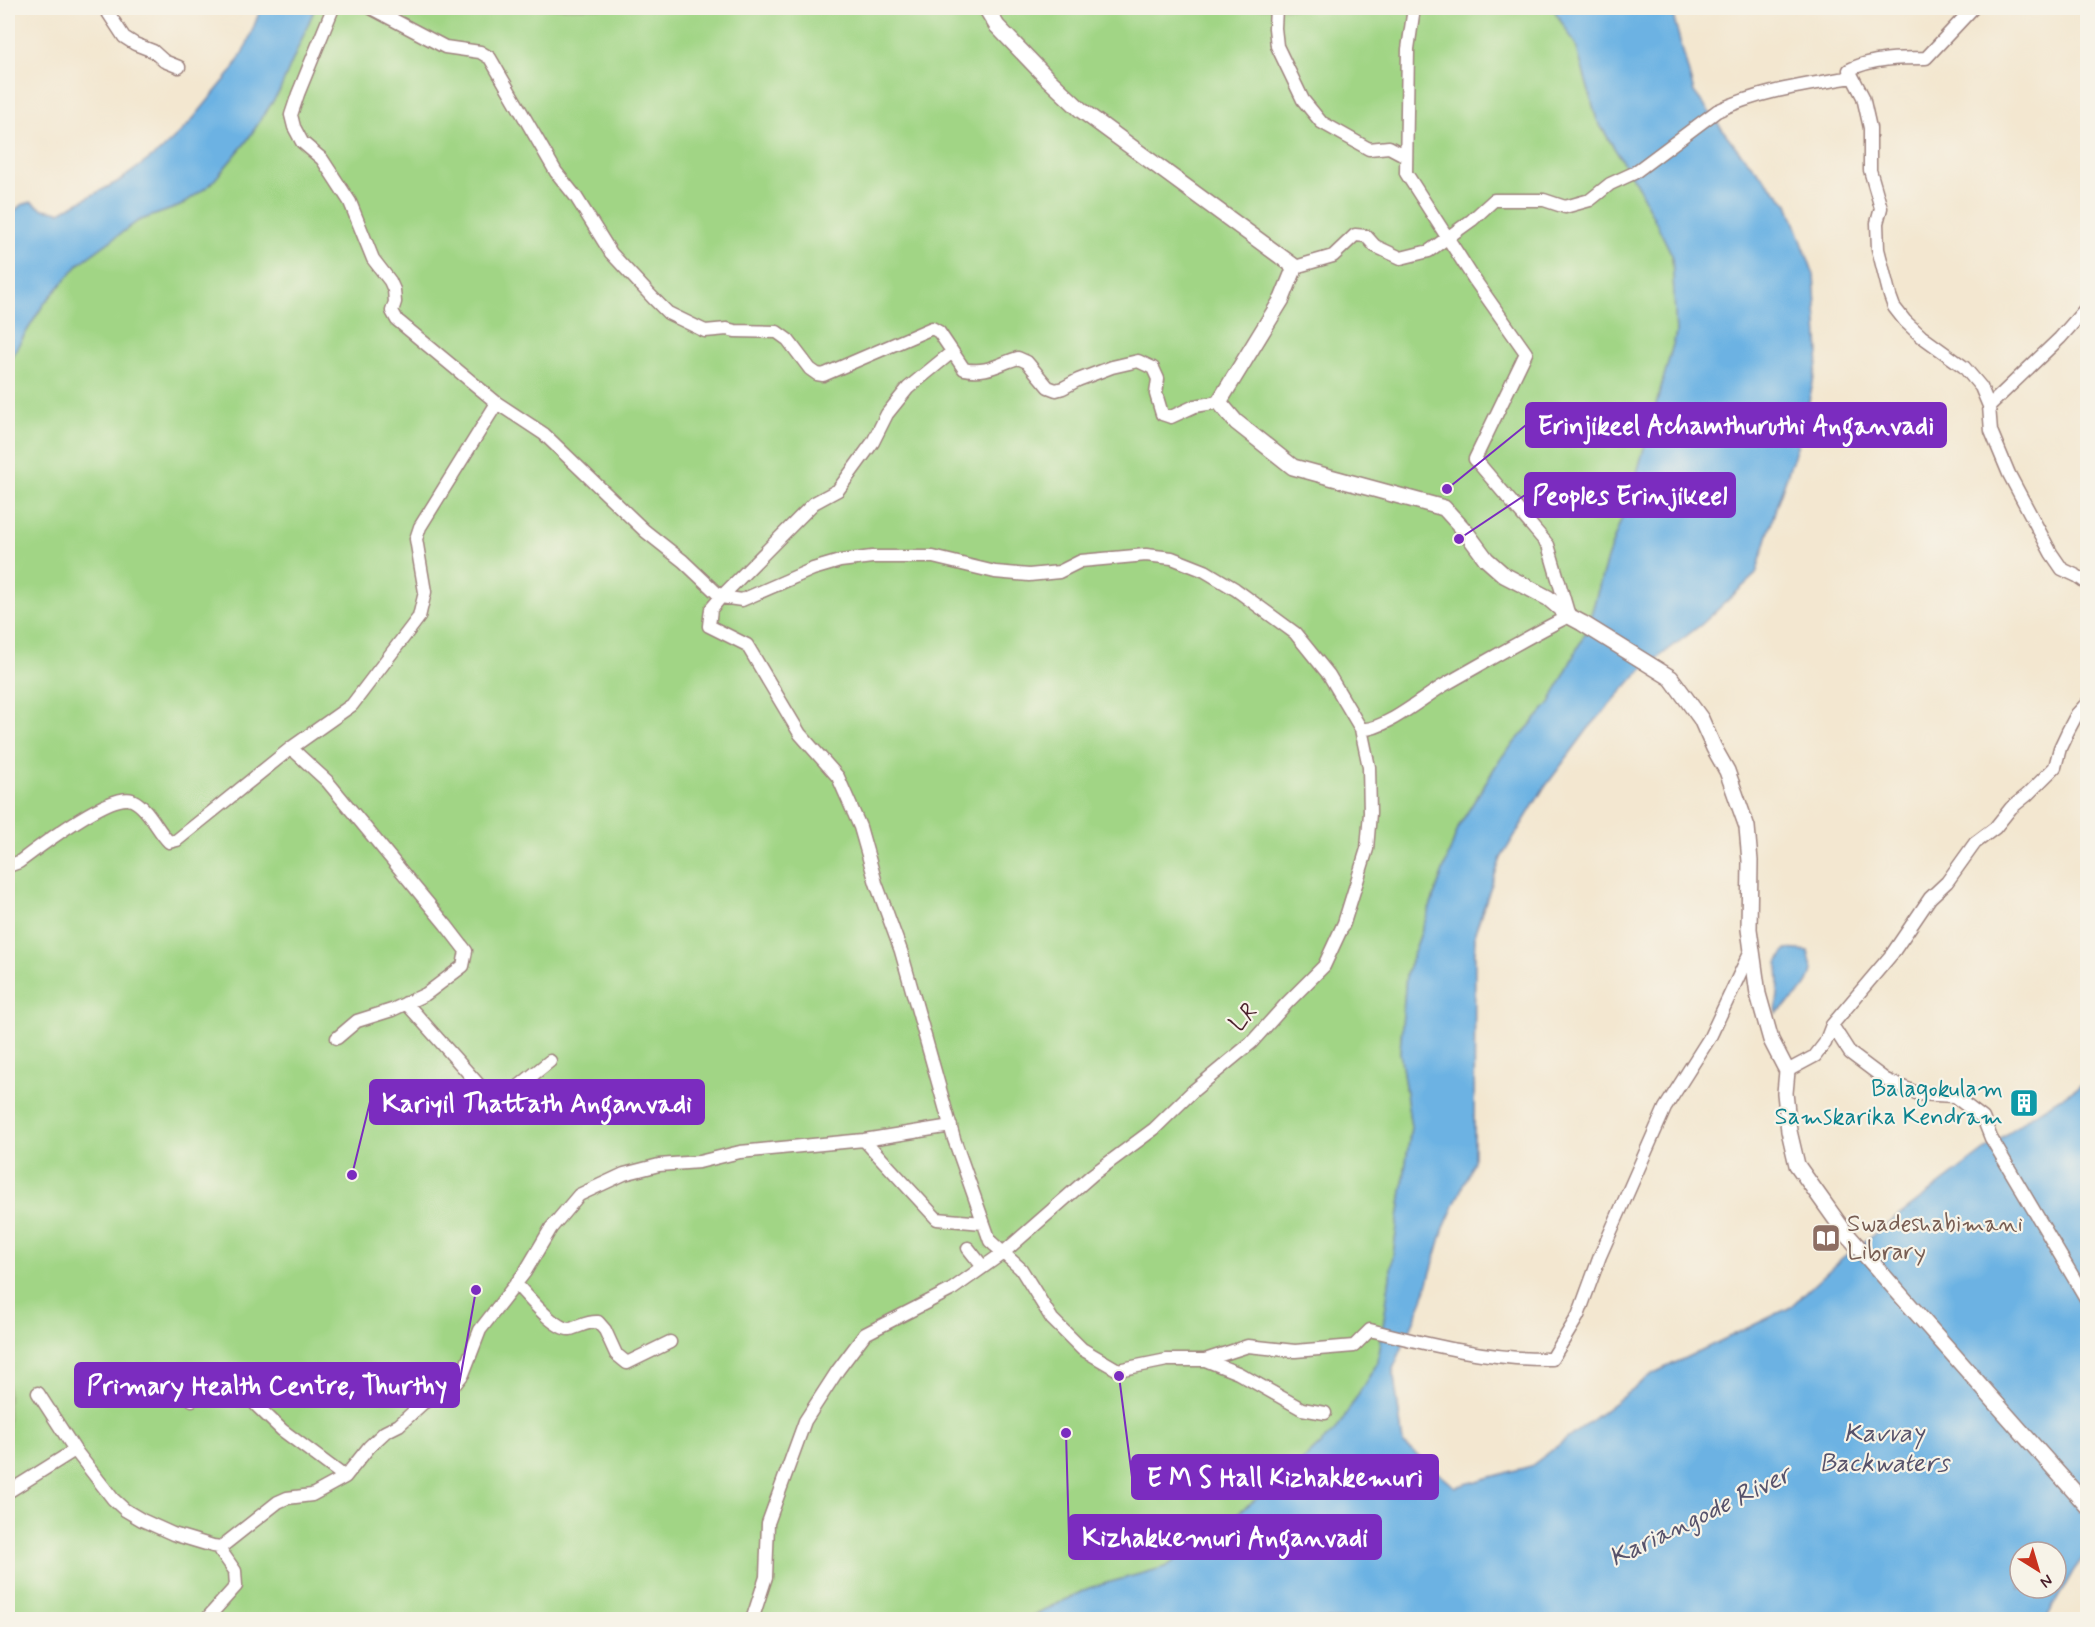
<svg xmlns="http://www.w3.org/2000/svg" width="2095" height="1627" viewBox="0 0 2095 1627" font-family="Mynerve,sans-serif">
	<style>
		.green { fill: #a1d585; stroke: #767a58; stroke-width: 1.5 }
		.water { fill: #6cb2e3; stroke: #5b6887; stroke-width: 1.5; fill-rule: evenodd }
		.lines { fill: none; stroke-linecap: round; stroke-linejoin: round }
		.minor-casing { stroke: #9e837e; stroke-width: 15 }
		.major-casing { stroke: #9e837e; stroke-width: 18 }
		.minor { stroke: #fff; stroke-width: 12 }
		.major { stroke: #fff; stroke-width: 15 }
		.labels { text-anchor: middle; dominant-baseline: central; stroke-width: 4.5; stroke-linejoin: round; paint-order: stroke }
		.street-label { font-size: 24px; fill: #4a1f2b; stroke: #f7f3e8 }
		.culture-label { font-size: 24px; fill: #0d838f; stroke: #f7f3e8; text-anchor: end }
		.education-label { font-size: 24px; fill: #785e54; stroke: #f7f3e8; text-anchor: start }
		.water-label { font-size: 26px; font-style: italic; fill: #56526b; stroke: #f7f3e8 }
		.leader { fill: none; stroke: #7b2cbf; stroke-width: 2 }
		.callout-dot { fill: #7b2cbf; stroke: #f7f3e8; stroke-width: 2 }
		.callout { fill: #7b2cbf; stroke: #7b2cbf; stroke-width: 2 }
		.callout-label { font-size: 26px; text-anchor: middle; font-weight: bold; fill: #fff }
	</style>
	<rect width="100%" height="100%" fill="#f7f3e8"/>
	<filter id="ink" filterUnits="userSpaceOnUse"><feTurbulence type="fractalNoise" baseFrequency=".0167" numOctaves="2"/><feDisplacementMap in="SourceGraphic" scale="12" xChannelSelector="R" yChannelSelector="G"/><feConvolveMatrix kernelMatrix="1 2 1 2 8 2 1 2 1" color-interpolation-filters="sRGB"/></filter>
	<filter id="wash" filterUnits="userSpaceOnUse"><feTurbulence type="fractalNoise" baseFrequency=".008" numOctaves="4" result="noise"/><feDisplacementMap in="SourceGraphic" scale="24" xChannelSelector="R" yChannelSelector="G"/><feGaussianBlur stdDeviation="1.35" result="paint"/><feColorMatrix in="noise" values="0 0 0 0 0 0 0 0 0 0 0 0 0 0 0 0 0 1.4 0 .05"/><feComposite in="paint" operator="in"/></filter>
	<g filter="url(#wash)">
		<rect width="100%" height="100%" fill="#f3e7d0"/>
		<path class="green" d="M315,8H1553L1576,45L1597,120L1639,188L1672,255L1676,334L1634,484L1607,559L1587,629L1550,703L1500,759L1459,826L1406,975L1400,1052L1411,1127L1378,1362L1337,1429L1283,1479L1166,1567L1089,1588L1025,1619H8V362L43,305L80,263L138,221L180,206L211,184L246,142L279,92Z"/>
		<path class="water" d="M261,8H315L279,92L246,142L211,184L180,206L138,221L80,263L43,305L8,362V217L21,205L31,202L43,209L60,212L119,181L163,149L188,125L233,70L247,44Z
			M1553,8H1671L1694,92L1738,150L1788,204L1814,275L1819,354L1803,430L1777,504L1756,574L1702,624L1638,673L1588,729L1542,791L1501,858L1475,932L1474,1161L1443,1230L1423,1300L1393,1369L1403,1443L1455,1487L1531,1466L1654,1373L1789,1308L1842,1258L1901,1214L2029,1117L2087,1081V1552L2074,1570L2046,1619L1025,1620L1089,1588L1166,1567L1283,1479L1337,1429L1378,1362L1411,1127L1400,1052L1406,975L1459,826L1500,759L1550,703L1587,629L1607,559L1634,484L1676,334L1672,255L1639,188L1597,120L1576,45ZM2020,1552H2056V1588H2020Z
			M1786,949L1808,951C1809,957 1812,965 1812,970C1810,989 1789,1003 1776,1013L1779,984L1778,963Z"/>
	</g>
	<g filter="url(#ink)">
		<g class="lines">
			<g class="minor-casing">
				<path id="minor" d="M105,8L124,37L135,44L153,51L164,61L179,67
					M333,8L298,94L291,115L294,127L302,142L322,159L350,202L373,259L390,281L394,290L395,302L392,311L397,320L497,403L544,434L645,531L683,561L721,597L742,600L813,569L840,561L872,557H933L995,572L1029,575L1059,572L1081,561L1146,555L1172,558L1205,571L1235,589L1295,633L1329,675L1361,729C1383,732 1426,695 1446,684C1487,661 1527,637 1569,616L1548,545L1475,459L1526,353L1474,279L1406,173L1408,49L1414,8
					M371,8L445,47L480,52L490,58L556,172L576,197L611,253L653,298L668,313L705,331L727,329L735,331L777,332L788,340L810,369L817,374L823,375L932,328L939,332L964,369C987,374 998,364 1018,358L1027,362L1048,387L1056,390L1063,388L1078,380L1112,367L1138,361L1153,368L1158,379L1156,394L1162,414L1171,417L1195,406L1219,402
					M1276,8L1275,28L1277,46L1303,100L1321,122L1369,149L1389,147L1406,156
					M1973,8L1926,58C1901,58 1872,58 1849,70L1863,97L1870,128V170L1881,208L1877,223L1878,249L1890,296L1894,307L1905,321L1921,336L1964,367L1981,387L1989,406L1991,431L2009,474L2051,553L2062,569L2077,576L2088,584
					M1295,267L1333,256L1355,235L1366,236L1375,246L1401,258L1429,251L1472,220L1494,200H1544L1565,207L1590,200L1610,184L1634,173L1717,111C1759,91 1806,85 1852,77
					M952,352L908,388L887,414L873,442L838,490L814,503L721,597L711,609L709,626L747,645L800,734L838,777L860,827L876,883L901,951L954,1139L990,1241L1021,1269L1052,1319L1082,1349L1118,1370L1167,1360H1205L1238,1373L1302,1409L1325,1413
					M1989,406L2060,338L2088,306
					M291,748L327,781L446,925L466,951L463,966L426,994L392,1010L357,1021L337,1038
					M8,866L19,862C38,848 110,792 132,800C148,807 157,830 169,842L177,840L291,748L352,705L419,617L425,592L416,539L420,527L497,403
					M406,1003L479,1085L496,1099L518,1087L550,1061
					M1832,1025L1850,1053L1886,1080L1919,1094L1954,1096L1983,1118L1991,1138L2088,1302
					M1787,1071L1815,1056L1825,1043L1832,1025L1892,954L1930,898L1947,882L1975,843L1995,828L2011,808L2027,795L2055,767L2060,748L2068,731L2077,714L2088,702
					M864,1140L937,1219L983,1223
					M968,1248L983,1267
					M516,1284C527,1295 554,1330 570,1329C580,1327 587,1321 598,1322L605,1330L616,1354L627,1363L670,1342
					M1205,1360L1248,1346L1295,1351L1354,1346L1370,1330C1430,1345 1490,1360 1552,1359L1578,1316L1600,1256L1665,1108L1710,1037L1752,948
					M38,1393L75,1450
					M192,1400L225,1379L236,1380L257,1406L282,1430L345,1477
					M8,1492L75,1450L113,1499L125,1510L142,1520L173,1534L213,1546L221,1547L278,1502L287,1498L312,1495L345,1477L369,1447L385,1432L399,1425L423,1403L456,1383L463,1374L480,1330L525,1272L551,1228L579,1195L624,1174L659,1165L699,1162L740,1152L864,1140L951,1126
					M208,1620L210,1615L236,1586L235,1571L221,1551V1547
					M752,1620L766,1577L768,1523L805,1421L838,1370L865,1334L951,1290L1003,1253L1092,1175L1154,1129L1193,1091L1251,1043L1287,1003L1324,966L1344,923L1367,849L1370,813L1369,767L1361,729"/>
			</g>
			<g class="major-casing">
				<path id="major" d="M986,8L997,26L1047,78L1081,110L1295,267L1282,299L1219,402L1236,422L1293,467L1444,508L1466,532L1486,559L1504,575L1548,598L1569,616L1582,623L1671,678L1701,719L1714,748L1727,771L1747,827L1750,861L1749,929L1758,994L1771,1040L1787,1071L1785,1093L1789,1131L1797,1165L1844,1231L2088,1507"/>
			</g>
			<use href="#minor" class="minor"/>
			<use href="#major" class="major"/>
		</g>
	</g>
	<defs>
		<g id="building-square" transform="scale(1.5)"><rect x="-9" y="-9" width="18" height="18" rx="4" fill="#0f9aa8" stroke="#f7f3e8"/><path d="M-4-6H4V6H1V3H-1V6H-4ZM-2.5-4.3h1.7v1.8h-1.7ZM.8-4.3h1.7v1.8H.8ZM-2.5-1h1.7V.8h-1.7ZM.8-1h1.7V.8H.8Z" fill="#fff"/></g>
		<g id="library-square" transform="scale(1.5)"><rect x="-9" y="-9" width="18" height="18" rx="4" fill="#8d6e63" stroke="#f7f3e8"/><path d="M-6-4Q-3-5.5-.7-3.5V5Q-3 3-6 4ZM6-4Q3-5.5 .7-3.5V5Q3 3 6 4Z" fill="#fff"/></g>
	</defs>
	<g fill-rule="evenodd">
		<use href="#building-square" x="2024" y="1103"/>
		<use href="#library-square" x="1826" y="1238"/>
	</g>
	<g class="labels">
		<g class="street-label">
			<text transform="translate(1244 1018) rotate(-46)">LR</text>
		</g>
		<g class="culture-label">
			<text x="2003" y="1089">Balagokulam<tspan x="2003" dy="28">Samskarika Kendram</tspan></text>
		</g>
		<g class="education-label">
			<text x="1847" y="1224">Swadeshabimani<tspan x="1847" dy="28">Library</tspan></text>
		</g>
		<g class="water-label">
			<text x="1884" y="1434">Kavvay<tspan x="1884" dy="30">Backwaters</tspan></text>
			<text transform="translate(1700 1517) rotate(-26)">Kariangode River</text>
		</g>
	</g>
	<path class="leader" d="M1447 489L1526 425M1459 539L1525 495M352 1175L370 1102M476 1290L459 1385M1119 1376L1132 1477M1066 1433L1069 1537"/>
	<g class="callout-dot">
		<circle cx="1447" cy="489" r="6"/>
		<circle cx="1459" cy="539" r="6"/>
		<circle cx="352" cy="1175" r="6"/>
		<circle cx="476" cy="1290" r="6"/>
		<circle cx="1119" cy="1376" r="6"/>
		<circle cx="1066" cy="1433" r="6"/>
	</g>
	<g class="callout">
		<rect x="1526" y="403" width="420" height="44" rx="6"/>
		<rect x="1525" y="473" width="210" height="44" rx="6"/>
		<rect x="370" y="1080" width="334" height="44" rx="6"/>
		<rect x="75" y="1363" width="384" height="44" rx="6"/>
		<rect x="1132" y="1455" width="306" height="44" rx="6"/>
		<rect x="1069" y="1515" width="312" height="44" rx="6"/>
	</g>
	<g class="callout-label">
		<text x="1736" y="434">Erinjikeel Achamthuruthi Anganvadi</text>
		<text x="1630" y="504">Peoples Erinjikeel</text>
		<text x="537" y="1112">Kariyil Thattath Anganvadi</text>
		<text x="267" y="1394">Primary Health Centre, Thurthy</text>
		<text x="1285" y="1486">E M S Hall Kizhakkemuri</text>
		<text x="1225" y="1546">Kizhakkemuri Anganvadi</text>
	</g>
	<rect width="2095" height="1627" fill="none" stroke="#f7f3e8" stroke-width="30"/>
	<g transform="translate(2038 1570) rotate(143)"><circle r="28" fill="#f7f3e8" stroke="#b29e9c" stroke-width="1.5"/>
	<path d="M0-4.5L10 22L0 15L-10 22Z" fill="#c8321e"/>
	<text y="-9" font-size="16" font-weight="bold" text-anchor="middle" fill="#4a1f2b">N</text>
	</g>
</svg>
